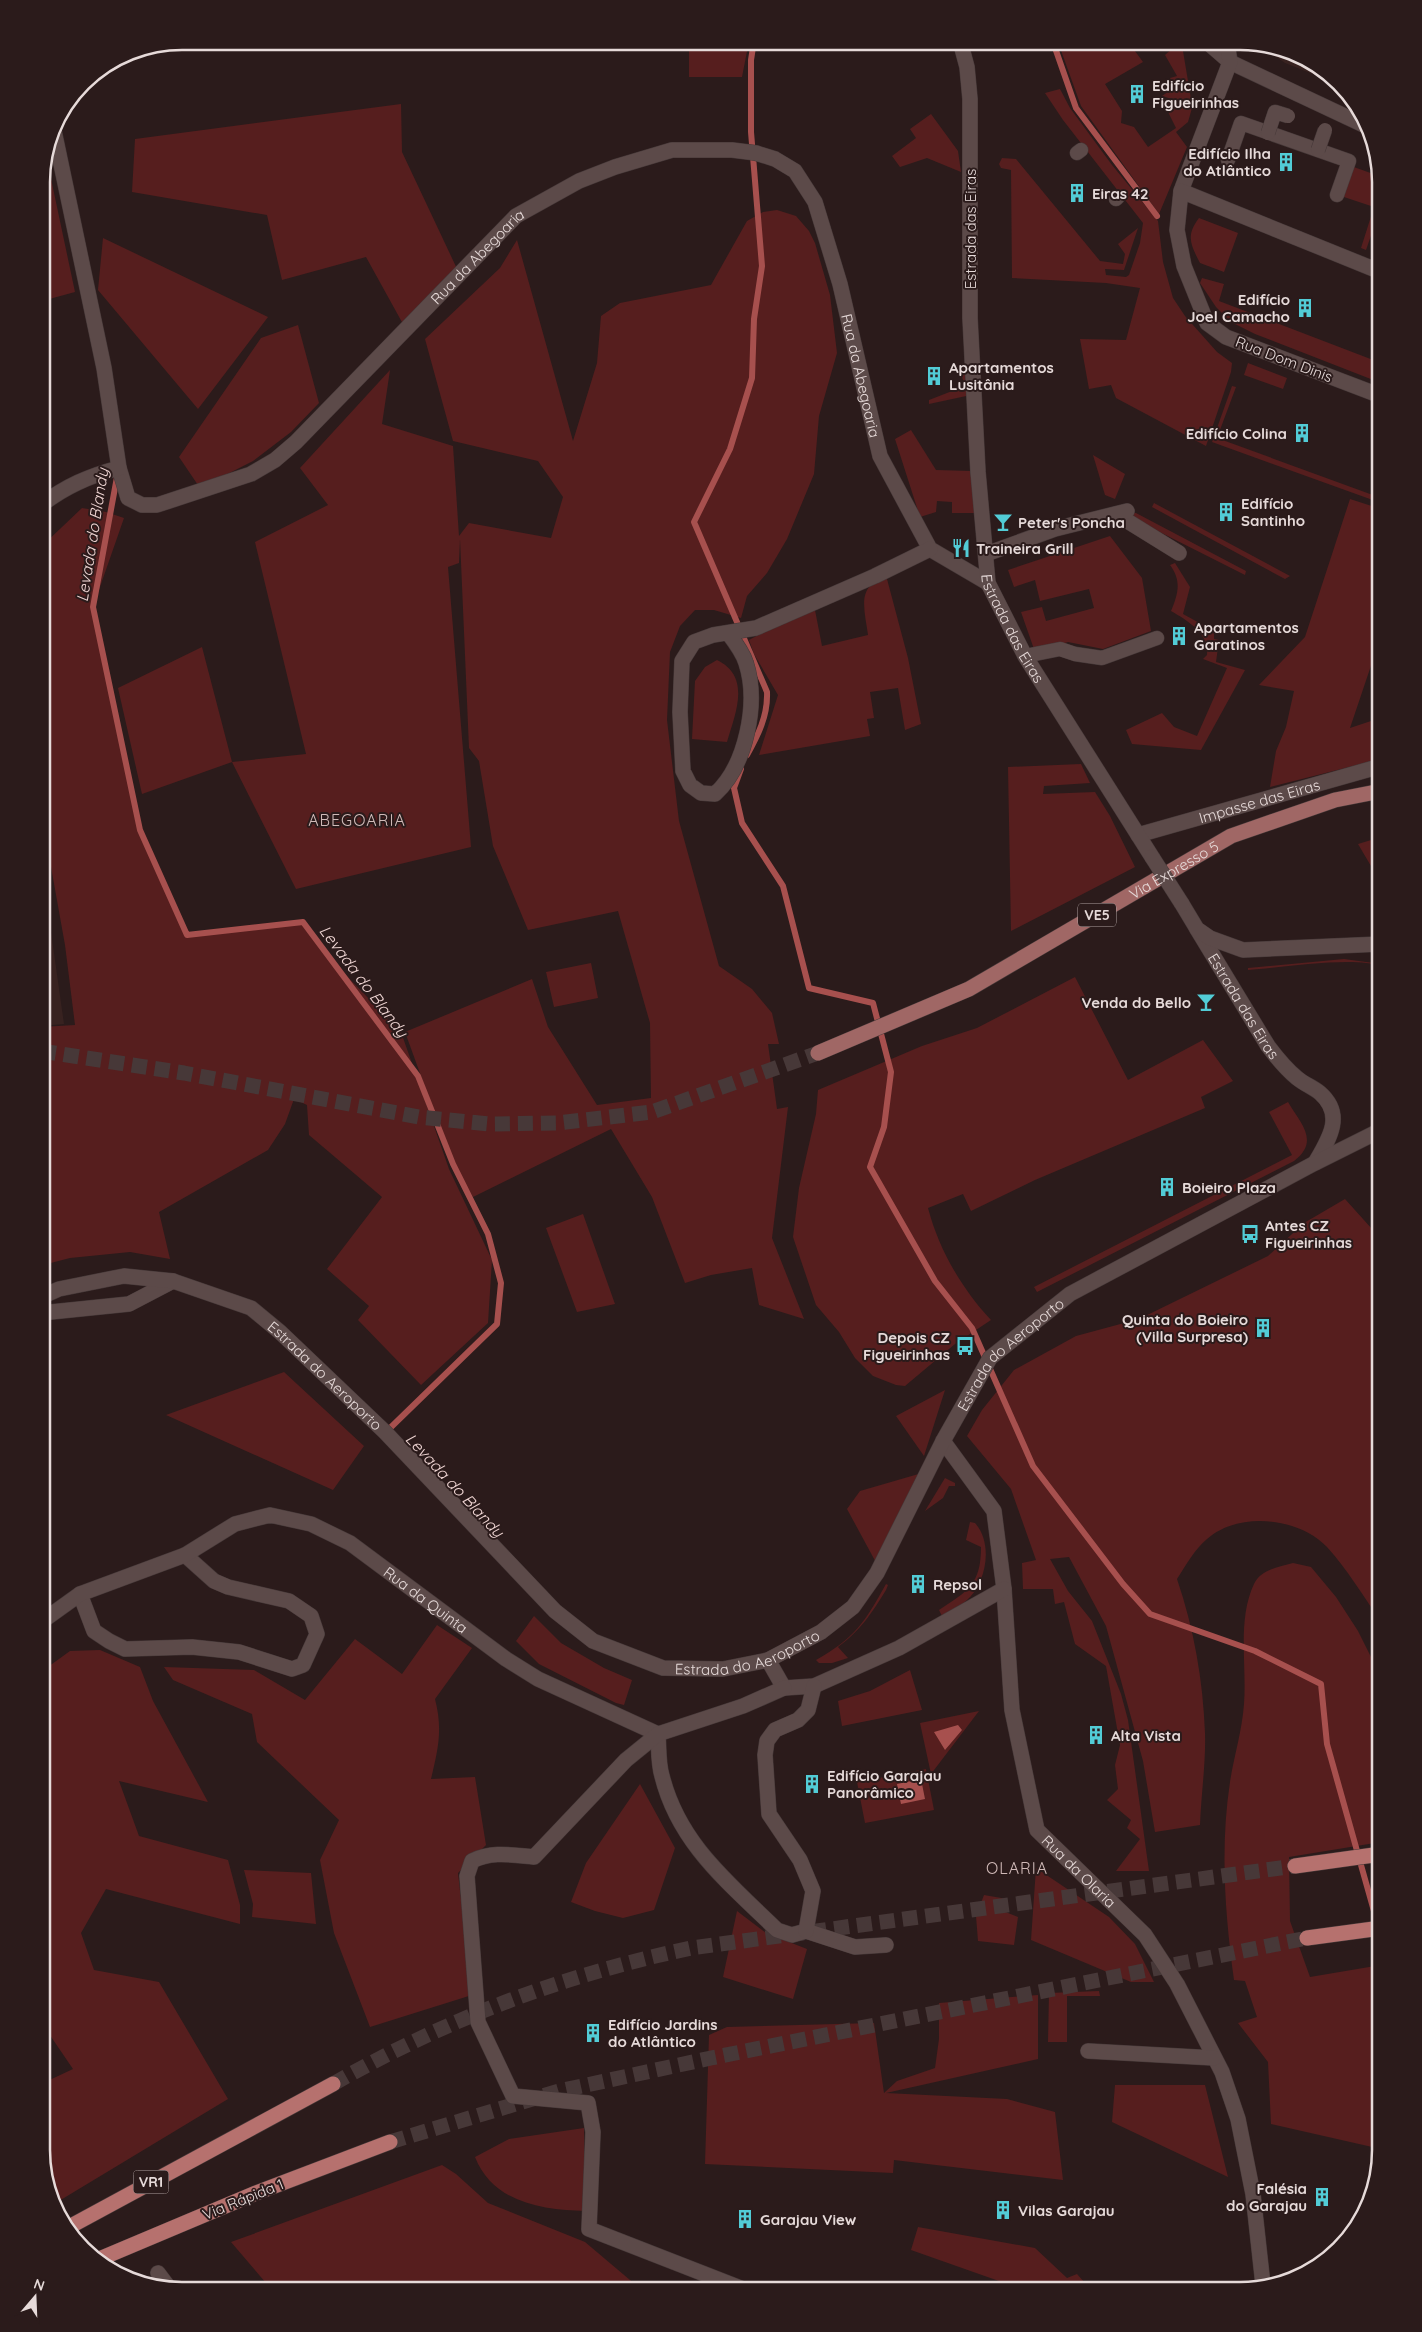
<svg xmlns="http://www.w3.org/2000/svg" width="1422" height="2332" viewBox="0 0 1422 2332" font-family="Quicksand,sans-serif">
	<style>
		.built { fill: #382220 }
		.green { fill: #561e1e }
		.water { fill: #a7504e }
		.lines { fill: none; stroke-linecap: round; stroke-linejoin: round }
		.stream { stroke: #a7504e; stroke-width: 6 }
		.primary-tunnel { stroke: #473838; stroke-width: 15; stroke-dasharray: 15 8; stroke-linecap: butt }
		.trunk-tunnel { stroke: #473838; stroke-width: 15; stroke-dasharray: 15 8; stroke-linecap: butt }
		.pedestrian-casing { stroke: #463939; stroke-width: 15 }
		.minor-casing { stroke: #463939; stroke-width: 16 }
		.tertiary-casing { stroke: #463939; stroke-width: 16 }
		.secondary-casing { stroke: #463939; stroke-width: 16 }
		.primary-casing { stroke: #463939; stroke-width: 16 }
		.trunk-casing { stroke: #463939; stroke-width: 16 }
		.pedestrian { stroke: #5c4a49; stroke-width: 14 }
		.minor { stroke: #5c4a49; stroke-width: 15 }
		.tertiary { stroke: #5c4a49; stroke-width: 15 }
		.secondary { stroke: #5c4a49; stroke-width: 15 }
		.primary { stroke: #a06765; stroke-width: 15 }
		.trunk { stroke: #b6716e; stroke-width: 15 }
		.pedestrian-bridge-casing { stroke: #463939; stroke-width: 15; stroke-linecap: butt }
		.tertiary-bridge-casing { stroke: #463939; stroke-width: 16; stroke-linecap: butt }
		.pedestrian-bridge { stroke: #5c4a49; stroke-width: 14 }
		.tertiary-bridge { stroke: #5c4a49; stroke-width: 15 }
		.labels { text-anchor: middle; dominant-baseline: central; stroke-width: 4; stroke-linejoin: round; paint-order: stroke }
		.shield { fill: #2b1b1b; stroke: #aea1a0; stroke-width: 1 }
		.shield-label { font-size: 14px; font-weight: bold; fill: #e6dad9 }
		.poi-label { font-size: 15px; font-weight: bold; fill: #e6dad9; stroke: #2b1b1b; text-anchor: start }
		.street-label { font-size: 15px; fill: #e6dad9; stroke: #2b1b1b }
		.water-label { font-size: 16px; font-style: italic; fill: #f1d7d5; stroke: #2b1b1b }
		.neighbourhood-label { font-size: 16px; letter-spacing: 1px; fill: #d0bab8; stroke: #2b1b1b }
		.rim { fill: none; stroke: #e6dad9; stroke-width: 2.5 }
	</style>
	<rect width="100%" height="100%" fill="#2b1b1b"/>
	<path class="built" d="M1261,46L1318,65L1333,82L1285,63Z
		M41,861L64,1024L41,1026Z"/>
	<path class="green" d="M689,41H749L742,77H689Z
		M1058,42H1121L1132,47L1143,62L1105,84L1122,111L1121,123L1134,127L1148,147L1176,128L1161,98L1176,105L1192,108L1188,122L1176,132L1187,147L1159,214L1081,106Z
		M1174,42H1176L1183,51L1192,105L1162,96L1175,87L1170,78L1177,76L1165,55L1175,46Z
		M1060,89L1070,108L1112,165L1158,221L1163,262L1173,298L1185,316L1217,352L1232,363L1231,372L1206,446L1116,398L1111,385L1089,389L1080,339L1126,340L1140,288L1106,283L1012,278L1011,170L1001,168L999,164L1002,158L1016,159L1100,261L1123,264L1125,254L1118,244L1138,228L1124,270L1105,269L1106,275L1126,277L1129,275L1140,243L1143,223L1063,120L1045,93Z
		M401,104L402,152L459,273L403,324L366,257L282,280L267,215L132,192L135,139Z
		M931,114L958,151L961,172L927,158L900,167L892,156L916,138L910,129Z
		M46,155L75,292L42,301V173Z
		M1351,166L1379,176C1385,202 1374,226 1366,250L1361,248L1374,207L1341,196Z
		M777,210L796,216L809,231L815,243L830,295L837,353L819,416L814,474L787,539L767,573L747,596L741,618L714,610H695L680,626L670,652L667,720L679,821L719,966L752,989L772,1013L779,1044H768L777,1109L788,1107L772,1238L804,1319L759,1305L752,1268L711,1275L685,1283L652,1197L611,1129L473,1197L453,1164L405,1032L532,979L548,1027L597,1105L651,1098L650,1023L618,911L528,930L493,846L479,761L469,748L460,539L459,563L448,567L471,847L296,889L232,762L142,794L118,688L202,647L232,762L306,754L255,542L328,505L300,468L390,370L382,424L453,446L459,536L469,523L551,538L563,497L538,461L453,441L425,339L500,268L517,240L573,441L597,363L601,316L620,303L711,285L747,221L763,212Z
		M1199,218L1238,233L1224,272L1200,263C1190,244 1186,235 1199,218Z
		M103,238L268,317L198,409L98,290Z
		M1202,278L1224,284L1219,301L1381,363V383L1255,334L1231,322L1216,307L1200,283Z
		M298,325L319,403L291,432L253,461L200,488L179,457L261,338Z
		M969,363L971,395L929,404V400L965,386L959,368Z
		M1248,363L1287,378L1283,389L1244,375Z
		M1232,386L1236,387L1217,438L1381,498V503L1212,442Z
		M911,430L936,470L971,471L976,513H952V502L937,501L936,512L920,517L895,439Z
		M1093,455L1125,474L1115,499L1105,495Z
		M1350,499L1381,509V636L1350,728L1377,719L1381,730V759L1270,787L1276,751L1286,727L1294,691L1259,685L1305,637Z
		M1154,503L1290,576L1285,579L1152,507Z
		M82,508L106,512L124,518L93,607L140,830L187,935L303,922L342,971L401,1032L449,1169L492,1260L488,1323L421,1385L358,1320L369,1306L327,1269L382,1197L309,1135L307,1105L294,1099L285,1124L268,1150L159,1212L170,1259L130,1252L70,1258L43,1265L41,1261V1027L75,1025L65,945L41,811V547Z
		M1127,513H1136L1246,571L1245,575L1128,516Z
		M1110,536L1142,578L1151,631L1103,649L1068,642L1035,652L1021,612L1042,607L1046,621L1094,608L1089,589L1040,601L1035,580L1014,587L1008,570Z
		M1175,563L1190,587L1183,614L1214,631V639L1219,640L1216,662L1245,670L1201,750L1132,744L1126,730L1162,713L1174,727L1197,736L1227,668L1203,659L1207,655C1209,633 1188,621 1171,611C1178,594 1182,581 1170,565Z
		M887,579L908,658L921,724L905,730L898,688L870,692L874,718L867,719L870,736L759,755L778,695L754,654L749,640L814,605L822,646L868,635C865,611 855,583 887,579Z
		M717,660C752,677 735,714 727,742L692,739L695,681L705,667Z
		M1081,764L1090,783L1044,786L1043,794L1095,792L1110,816L1135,867L1011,931L1008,767Z
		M1381,837V883L1358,844Z
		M1344,959L1381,964V966C1352,956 1281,968 1248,970V968Z
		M591,963L598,998L554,1007L546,972Z
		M1075,977L1128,1080L1203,1040L1233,1081L1201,1097L1205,1108L1035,1180L971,1211L963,1194L928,1208C939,1250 962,1289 991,1320L955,1344L905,1386L896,1385L873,1376L855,1358L839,1332L816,1305L793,1237L799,1188L816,1114L818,1090L922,1046L977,1028Z
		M1288,1102C1301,1124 1320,1141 1294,1161L1037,1292L1034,1287L1292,1155L1269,1112Z
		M1345,1199L1381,1239V1622C1364,1597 1347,1569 1327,1547C1298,1517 1239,1511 1207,1539C1195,1549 1186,1565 1177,1579C1194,1629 1203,1680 1205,1733C1206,1763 1201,1795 1200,1825L1155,1832L1143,1761L1106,1626L1069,1557L1050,1559L1068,1591L1092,1621L1121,1694L1128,1720L1149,1871H1116L1140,1839L1127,1828L1131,1820L1107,1800L1118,1789L1115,1765L1120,1745L1106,1666L1075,1644L1064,1602L1055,1604L1053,1589H1023L1022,1563L1036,1560L1011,1489L967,1436L982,1410L1014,1370L1076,1336L1139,1319L1268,1256L1304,1223Z
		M583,1214L615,1304L577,1312L546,1228Z
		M284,1372L364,1446L333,1490L166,1415Z
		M945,1390L924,1456L896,1416Z
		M922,1473L879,1568L847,1509L860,1491Z
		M945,1478L955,1483V1486H949L943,1498L925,1511Z
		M970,1522L975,1523C994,1544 986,1584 966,1601C959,1607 949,1611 942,1616L939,1610C968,1591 981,1584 981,1547L966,1540Z
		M1293,1563L1311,1567L1336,1597L1358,1631L1381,1677V1842L1289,1857L1290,1921L1310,1977L1381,1965V2149L1271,2124L1268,2062L1238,2023L1257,2017L1245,1981L1234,1980C1225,1914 1220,1848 1230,1782C1234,1756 1242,1731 1244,1704C1247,1665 1237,1620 1254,1584C1261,1569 1279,1567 1293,1563Z
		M886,1584L888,1585L886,1590C871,1614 861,1630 838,1647L848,1658L832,1663H819L816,1660C855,1638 865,1622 886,1584Z
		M534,1616L561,1643L604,1668L632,1680L624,1705L616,1703L539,1664L516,1641Z
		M437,1625L472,1648L435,1699C443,1730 438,1749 431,1779L475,1777L486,1845L458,1873L472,1995L370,2027L334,1933L320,1860L339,1820L257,1742L252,1714L173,1680L164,1667L254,1670L305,1700L355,1639L402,1674Z
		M100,1650L140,1667L153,1701L208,1802L119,1781L139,1836L228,1860L240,1905V1924L106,1889L81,1933L94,1970L159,1982L228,2099L54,2204L41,2150V2084L73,2069L41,2022V1825L49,1810L41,1808V1672L70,1651Z
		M910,1670L922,1710L842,1726L838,1701L870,1691Z
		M979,1711L931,1774L920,1723Z
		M926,1769L934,1810L865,1823L857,1782Z
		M640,1784L675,1848L654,1910L623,1918L595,1911L571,1902L586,1863Z
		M1036,1868L1109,1917L1135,1944L1154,1982H1131L1031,1940Z
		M244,1870L311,1873L316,1924L252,1917L253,1904Z
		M984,1895L1007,1899L1003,1911L1018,1917L1014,1945L978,1941L976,1916Z
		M737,1911L766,1933L807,1949L793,1999L723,1977Z
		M1099,1991L1100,1996H1067V2042H1048L1049,1993Z
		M1038,1995V2059L886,2093L1007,2099L1055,2112L1063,2180L894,2160L893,2173L705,2164L709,2035L727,2027L874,2023L884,2093L897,2081L935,2068L939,2039V2003Z
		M1115,2085H1205L1228,2177L1112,2122Z
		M584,2128L586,2211C543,2210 493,2203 475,2157L509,2139Z
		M442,2165L456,2174L488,2203L585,2242L643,2291L272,2290L231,2242Z
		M918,2227L1035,2248L1067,2278L1077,2274L1092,2291H1027L911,2250Z"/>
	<path class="water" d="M958,1725L962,1730L945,1750L934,1732Z
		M921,1779L925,1799L901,1804L897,1784Z"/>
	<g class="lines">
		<path class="stream" d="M1053,42L1076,108L1157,216
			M117,477L93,607L140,830L187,935L303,922L418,1076L453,1164L488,1234L501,1283L497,1324L386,1432
			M747,755C758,735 768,716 767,692L694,522L730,449L752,378L754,319L762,266L751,132V60L754,41
			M741,769L734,788L742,823L783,886L809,988L873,1003L891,1072L884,1127L870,1167L935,1281L972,1328L1033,1466L1123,1584L1150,1614L1255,1651L1321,1684L1327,1744L1379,1929"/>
		<path class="primary-tunnel" d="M41,1051L184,1073L419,1117L490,1124L558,1123L652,1112L818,1053"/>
		<path class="trunk-tunnel" d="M333,2084C449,2018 560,1976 691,1948L1295,1866
			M390,2142L559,2091L711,2058L1307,1938"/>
		<g class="pedestrian-casing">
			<path id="pedestrian" d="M1077,153L1081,150
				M1228,160L1241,123L1349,161L1337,195
				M1116,199L1118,197
				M1025,656L1060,649L1075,654L1102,658L1157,638"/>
		</g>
		<g class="minor-casing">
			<g id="minor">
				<path d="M1207,42L1230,62L1368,127"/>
				<path d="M1181,191L1230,62L1227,42"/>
				<path d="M1381,396L1226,337L1207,323L1184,266L1177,230L1181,191L1381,272"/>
				<path id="s1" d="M119,468L128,498L142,505H157L251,474L275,460L296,442L516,216L579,181L615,167L672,150H732L756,153L775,159L795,171L815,202L840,284L880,456L930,549L988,583"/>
				<path d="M1116,514L1179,553"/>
				<path d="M986,554L1055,529L1127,511"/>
				<path d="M728,633C735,642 743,653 746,663C759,703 746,766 715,794L701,793L690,785L683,771L680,712L682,661L694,642L713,635L756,628L875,576L930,549"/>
				<path id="s2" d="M1138,835L1381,766"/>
				<path id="s3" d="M1197,929L1268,1046C1277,1058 1286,1069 1297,1078C1304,1084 1313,1087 1320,1093C1345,1115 1329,1139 1315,1163"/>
				<path d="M41,1313L129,1304L173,1281"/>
				<path id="s4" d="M943,1441L994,1511L1004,1589L1012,1710L1037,1830L1145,1935L1177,1984L1199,2027L1222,2072L1238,2119L1253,2194L1263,2285"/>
				<path d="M80,1594L94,1631L109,1641L125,1649L192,1647L239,1652L292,1669L303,1665L317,1634L311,1616L289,1601L228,1587L214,1581L185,1555"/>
				<path id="s5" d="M41,1622L80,1594L185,1555L235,1524L270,1515L311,1524L350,1543L506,1659L538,1679L658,1734"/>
				<path d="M768,1660L784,1688"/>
				<path d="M784,1688L814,1686L899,1648L1004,1589"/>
				<path d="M658,1734C659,1748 658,1763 662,1776C679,1844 729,1883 777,1930L792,1935L806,1931L855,1947L886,1945"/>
				<path d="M806,1931L813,1891L800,1860L769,1814L765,1755L767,1741L775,1730L798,1720L808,1710L814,1686"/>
				<path d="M1088,2051L1214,2058"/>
				<path d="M158,2273L170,2289"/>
				<path d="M748,2291L589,2229L593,2132L588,2103L513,2096L478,2022L467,1876L472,1861C492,1851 511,1855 534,1857L626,1760L658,1734L743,1706L784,1688"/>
			</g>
		</g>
		<g class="tertiary-casing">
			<g id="tertiary">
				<path id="s6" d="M960,41L967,67L970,99V318L978,472L988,583L1025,656L1152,857"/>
				<path d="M41,505C66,486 89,476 119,468L104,368L53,126"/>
				<path d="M1182,904L1197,929L1210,938L1243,950L1381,944"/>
			</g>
		</g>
		<g class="secondary-casing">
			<g id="secondary">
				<path id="s7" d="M41,1297L59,1289L124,1276L173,1281L251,1308L280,1332L385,1432L555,1611L593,1641L663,1668L723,1669L768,1660L821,1632L853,1607L877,1573L943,1441L990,1358L1070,1294L1315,1163L1381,1130"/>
			</g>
		</g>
		<g class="primary-casing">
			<g id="primary">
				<path id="s8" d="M818,1053L969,989L1231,836L1335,800L1381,791"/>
			</g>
		</g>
		<g class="trunk-casing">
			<path id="trunk" d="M1295,1866L1381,1854
				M1307,1938L1381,1928
				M69,2227L333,2084
				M97,2260L256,2193L390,2142"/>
		</g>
		<use href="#pedestrian" class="pedestrian"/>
		<use href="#minor" class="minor"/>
		<use href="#tertiary" class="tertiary"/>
		<use href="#secondary" class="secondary"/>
		<use href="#primary" class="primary"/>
		<use href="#trunk" class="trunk"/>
		<g class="pedestrian-bridge-casing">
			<path id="pedestrian-bridge" d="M1268,133L1275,112L1288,116
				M1318,150L1325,130"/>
		</g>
		<g class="tertiary-bridge-casing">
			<path id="tertiary-bridge" d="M1152,857L1182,904"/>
		</g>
		<use href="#pedestrian-bridge" class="pedestrian-bridge"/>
		<use href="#tertiary-bridge" class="tertiary-bridge"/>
	</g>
	<defs>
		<g id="building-bare" transform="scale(1.5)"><path d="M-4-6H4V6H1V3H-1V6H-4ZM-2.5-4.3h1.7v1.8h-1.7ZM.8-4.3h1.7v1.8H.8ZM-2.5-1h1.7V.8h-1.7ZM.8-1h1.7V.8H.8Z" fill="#52ccd6" stroke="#2b1b1b" stroke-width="2.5" paint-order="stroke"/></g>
		<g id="bar-bare" transform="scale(1.5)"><path d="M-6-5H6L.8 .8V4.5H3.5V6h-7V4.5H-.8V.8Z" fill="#52ccd6" stroke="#2b1b1b" stroke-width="2.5" paint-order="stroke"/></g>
		<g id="restaurant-bare" transform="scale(1.5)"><path d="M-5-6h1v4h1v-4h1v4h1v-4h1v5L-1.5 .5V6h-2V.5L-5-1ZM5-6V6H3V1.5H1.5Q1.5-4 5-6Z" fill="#52ccd6" stroke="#2b1b1b" stroke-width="2.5" paint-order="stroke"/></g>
		<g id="bus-bare" transform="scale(1.5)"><path d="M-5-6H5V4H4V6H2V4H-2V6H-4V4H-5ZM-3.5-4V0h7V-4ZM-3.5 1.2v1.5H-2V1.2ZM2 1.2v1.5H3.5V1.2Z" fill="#52ccd6" stroke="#2b1b1b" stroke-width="2.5" paint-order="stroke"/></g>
	</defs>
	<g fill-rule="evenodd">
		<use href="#building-bare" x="1137" y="94"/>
		<use href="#building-bare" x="1286" y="162"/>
		<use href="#building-bare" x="1077" y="193"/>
		<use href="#building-bare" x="1305" y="308"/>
		<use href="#building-bare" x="934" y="376"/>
		<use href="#building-bare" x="1302" y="433"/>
		<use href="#building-bare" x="1226" y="512"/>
		<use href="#bar-bare" x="1003" y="522"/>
		<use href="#restaurant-bare" x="961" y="548"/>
		<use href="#building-bare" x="1179" y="636"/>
		<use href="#bar-bare" x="1206" y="1002"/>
		<use href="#building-bare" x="1167" y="1187"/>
		<use href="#bus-bare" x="1250" y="1234"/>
		<use href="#building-bare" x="1263" y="1328"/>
		<use href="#bus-bare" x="965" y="1346"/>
		<use href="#building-bare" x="918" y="1584"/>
		<use href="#building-bare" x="1096" y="1735"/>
		<use href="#building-bare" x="812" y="1784"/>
		<use href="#building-bare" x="593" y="2033"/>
		<use href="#building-bare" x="1322" y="2197"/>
		<use href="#building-bare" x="1003" y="2210"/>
		<use href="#building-bare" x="745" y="2219"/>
	</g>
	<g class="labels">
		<g class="shield">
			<rect x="1078" y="903.5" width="38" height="23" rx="4"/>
			<rect x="133.5" y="2170.5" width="35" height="23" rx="4"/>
		</g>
		<g class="shield-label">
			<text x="1097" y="915">VE5</text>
			<text x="151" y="2182">VR1</text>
		</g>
		<g class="poi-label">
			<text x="1152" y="85">Edifício<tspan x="1152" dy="17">Figueirinhas</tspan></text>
			<text x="1271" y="153" text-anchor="end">Edifício Ilha<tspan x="1271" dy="17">do Atlântico</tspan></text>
			<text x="1092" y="193">Eiras 42</text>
			<text x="1290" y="299" text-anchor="end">Edifício<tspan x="1290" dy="17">Joel Camacho</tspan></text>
			<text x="949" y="367">Apartamentos<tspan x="949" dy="17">Lusitânia</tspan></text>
			<text x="1287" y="433" text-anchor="end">Edifício Colina</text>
			<text x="1241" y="503">Edifício<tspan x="1241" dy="17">Santinho</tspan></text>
			<text x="1018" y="522">Peter's Poncha</text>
			<text x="976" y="548">Traineira Grill</text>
			<text x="1194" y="627">Apartamentos<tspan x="1194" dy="17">Garatinos</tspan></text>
			<text x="1191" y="1002" text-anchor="end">Venda do Bello</text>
			<text x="1182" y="1187">Boieiro Plaza</text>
			<text x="1265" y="1225">Antes CZ<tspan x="1265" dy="17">Figueirinhas</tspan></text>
			<text x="1248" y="1319" text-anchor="end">Quinta do Boieiro<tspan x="1248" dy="17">(Villa Surpresa)</tspan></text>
			<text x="950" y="1337" text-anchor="end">Depois CZ<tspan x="950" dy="17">Figueirinhas</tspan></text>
			<text x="933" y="1584">Repsol</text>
			<text x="1111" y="1735">Alta Vista</text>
			<text x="827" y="1775">Edifício Garajau<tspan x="827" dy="17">Panorâmico</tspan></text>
			<text x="608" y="2024">Edifício Jardins<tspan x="608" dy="17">do Atlântico</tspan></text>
			<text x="1307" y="2188" text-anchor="end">Falésia<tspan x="1307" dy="17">do Garajau</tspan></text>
			<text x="1018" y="2210">Vilas Garajau</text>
			<text x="760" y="2219">Garajau View</text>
		</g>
		<g class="street-label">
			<text transform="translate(970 229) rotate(-90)">Estrada das Eiras</text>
			<text stroke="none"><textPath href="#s1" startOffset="476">Rua da Abegoaria</textPath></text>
			<text transform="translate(1284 359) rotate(21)">Rua Dom Dinis</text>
			<text stroke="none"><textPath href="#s1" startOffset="1046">Rua da Abegoaria</textPath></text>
			<text stroke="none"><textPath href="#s6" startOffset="595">Estrada das Eiras</textPath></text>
			<text stroke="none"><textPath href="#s2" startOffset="126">Impasse das Eiras</textPath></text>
			<text stroke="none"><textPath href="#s8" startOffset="401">Via Expresso 5</textPath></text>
			<text stroke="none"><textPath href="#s3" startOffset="90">Estrada das Eiras</textPath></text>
			<text stroke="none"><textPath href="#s7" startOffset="1278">Estrada do Aeroporto</textPath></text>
			<text stroke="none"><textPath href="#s7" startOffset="318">Estrada do Aeroporto</textPath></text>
			<text stroke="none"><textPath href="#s5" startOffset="435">Rua da Quinta</textPath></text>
			<text stroke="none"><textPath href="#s7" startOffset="858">Estrada do Aeroporto</textPath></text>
			<text stroke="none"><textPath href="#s4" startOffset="468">Rua da Olaria</textPath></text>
			<text transform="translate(243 2199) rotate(-22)">Via Rápida 1</text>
		</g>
		<g class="water-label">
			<text transform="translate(92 535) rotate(-81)">Levada do Blandy</text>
			<text transform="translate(364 981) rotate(53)">Levada do Blandy</text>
			<text transform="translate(455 1485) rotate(47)">Levada do Blandy</text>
		</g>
		<g class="neighbourhood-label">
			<text x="357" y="820">ABEGOARIA</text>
			<text x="1017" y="1868">OLARIA</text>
		</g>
	</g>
	<path d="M0 0H1422V2332H0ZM182 50H1240A132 132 0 0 1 1372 182V2150A132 132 0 0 1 1240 2282H182A132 132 0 0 1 50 2150V182A132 132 0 0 1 182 50Z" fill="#2b1b1b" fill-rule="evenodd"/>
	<path class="rim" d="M182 50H1240A132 132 0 0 1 1372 182V2150A132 132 0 0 1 1240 2282H182A132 132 0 0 1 50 2150V182A132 132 0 0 1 182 50Z"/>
	<g transform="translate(35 2297) rotate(19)" stroke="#2b1b1b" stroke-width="4" paint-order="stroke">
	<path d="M0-4L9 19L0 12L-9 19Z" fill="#e6dad9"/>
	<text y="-8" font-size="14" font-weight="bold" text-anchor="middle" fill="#e6dad9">N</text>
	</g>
</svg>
